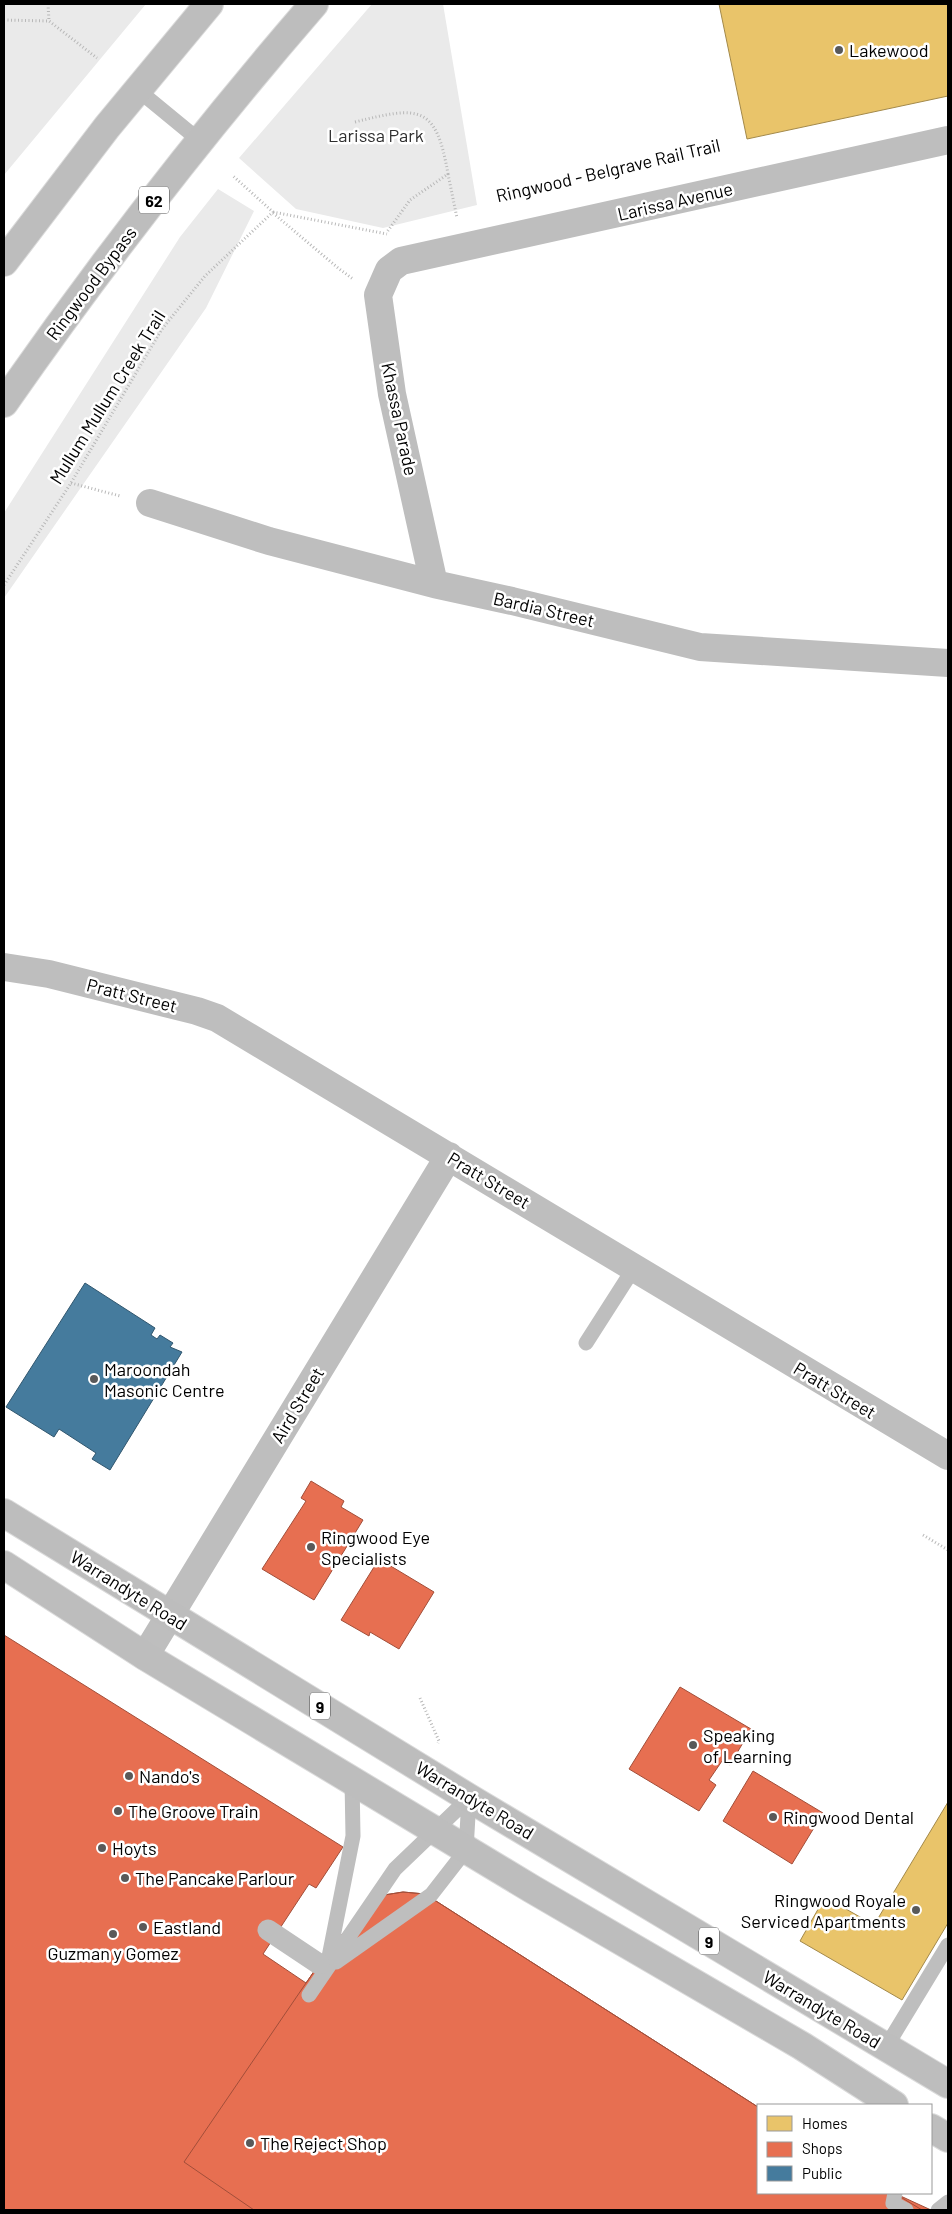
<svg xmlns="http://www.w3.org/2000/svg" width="952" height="2214" viewBox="0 0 952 2214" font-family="Barlow,sans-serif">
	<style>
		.green { fill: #eaeaea }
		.homes { fill: #e9c46a; stroke: #a3894a }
		.shops { fill: #e76f51; stroke: #a24e39 }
		.public { fill: #457b9d; stroke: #30566e }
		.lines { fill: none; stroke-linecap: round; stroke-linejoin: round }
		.primary-casing { stroke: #dbdbdb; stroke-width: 30 }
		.trunk-casing { stroke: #dbdbdb; stroke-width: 30 }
		.path { stroke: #b8b8b8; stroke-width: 3; stroke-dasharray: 1 2.5; stroke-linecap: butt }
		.service { stroke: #bebebe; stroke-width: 15 }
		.pedestrian { stroke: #bebebe; stroke-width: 21 }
		.minor { stroke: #bebebe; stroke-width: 28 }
		.primary { stroke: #bdbdbd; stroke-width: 28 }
		.trunk { stroke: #bdbdbd; stroke-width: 28 }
		.poi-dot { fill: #595959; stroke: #fff; stroke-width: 2 }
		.labels { text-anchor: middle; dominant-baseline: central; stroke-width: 5; stroke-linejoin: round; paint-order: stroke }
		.shield { fill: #fff; stroke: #4c4c4c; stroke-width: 1 }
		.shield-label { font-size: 16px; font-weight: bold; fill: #000 }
		.poi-label { font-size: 18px; fill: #000; stroke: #fff; text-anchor: start }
		.park-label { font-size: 18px; fill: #2f2f2f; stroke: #fff }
		.street-label { font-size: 18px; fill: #000; stroke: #fff }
	</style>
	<rect width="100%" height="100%" fill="#fff"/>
	<path class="green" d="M4,4H146L4,175Z
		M372,4H443L477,205L383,228L296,209L239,158Z
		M218,189L254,211L206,308L4,598V513L180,237Z"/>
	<path class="homes" d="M719,4H948V96L747,139Z
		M948,1802V1923L902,2000L800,1941L825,1897L874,1925Z"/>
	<path class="shops" d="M311,1481L344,1501L341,1507L363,1520L314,1600L262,1569L306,1501L301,1498Z
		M379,1559L434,1592L399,1649L370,1632L369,1636L341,1620Z
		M4,1635L343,1847L316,1888L309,1884L263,1954L306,1983L336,1940L384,1895L403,1892L425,1894L758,2107V2193H894L931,2210H4Z
		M680,1687L751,1729L730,1765L722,1761L709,1780L716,1785L699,1811L629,1769Z
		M753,1771L823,1813L792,1864L723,1821Z
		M403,1892L425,1894L758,2107V2193H894L922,2210H254L184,2162L319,1964L384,1895Z"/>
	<path class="public" d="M85,1283L155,1328L151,1335L157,1339L160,1335L173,1343L170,1347L182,1352L110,1470L92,1459L96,1453L59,1429L54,1437L6,1407Z"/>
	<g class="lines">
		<g class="primary-casing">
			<path id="primary" d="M4,1513L469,1798L948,2084
				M4,1565L145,1656L532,1889L802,2046L894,2105
				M931,2128L948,2138"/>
		</g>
		<g class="trunk-casing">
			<path id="trunk" d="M4,262L107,127L209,4
				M4,403C100,265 204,131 314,4"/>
		</g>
		<path class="path" d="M48,4L49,21
			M4,20L49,21L97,58
			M355,122C419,106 436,104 448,174L410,200L387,232
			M448,174L457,218
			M273,212L387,234
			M273,213L338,268L353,279
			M71,483L120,496
			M4,585L71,483L162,329L205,276L273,212L232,175
			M923,1535L948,1550
			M420,1698L439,1741L438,1743"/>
		<path class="service" d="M138,90L200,141
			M586,1343L634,1268
			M328,1962L353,1836L352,1780
			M336,1962L431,1895L466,1850L469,1798
			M309,1995L395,1869L469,1798
			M886,2047L948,1945
			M895,2193L893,2203L906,2210
			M938,2210L948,2202"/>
		<path class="pedestrian" d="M268,1930L319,1964"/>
		<path class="minor" d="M150,503L269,541L434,584L512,601L700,647L948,663
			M434,584L392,394L378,295L389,270L401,261L948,140
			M4,967L49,974L197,1011L217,1018L948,1456
			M145,1656L449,1156"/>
		<use href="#primary" class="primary"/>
		<use href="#trunk" class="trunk"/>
	</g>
	<g class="poi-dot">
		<circle cx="839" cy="50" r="5"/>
		<circle cx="94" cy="1379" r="5"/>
		<circle cx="311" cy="1547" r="5"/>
		<circle cx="693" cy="1745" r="5"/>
		<circle cx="129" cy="1776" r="5"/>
		<circle cx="118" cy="1811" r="5"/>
		<circle cx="773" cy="1817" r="5"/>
		<circle cx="102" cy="1848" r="5"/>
		<circle cx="125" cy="1878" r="5"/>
		<circle cx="916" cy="1910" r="5"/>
		<circle cx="143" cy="1927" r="5"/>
		<circle cx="113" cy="1934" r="5"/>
		<circle cx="250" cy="2143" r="5"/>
	</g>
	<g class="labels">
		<g class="shield">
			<rect x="139" y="186.5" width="30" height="27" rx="4"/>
			<rect x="310" y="1692.5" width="20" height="27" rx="4"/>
			<rect x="699" y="1927.5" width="20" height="27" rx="4"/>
		</g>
		<g class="shield-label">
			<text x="154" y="200">62</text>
			<text x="320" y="1706">9</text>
			<text x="709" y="1941">9</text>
		</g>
		<g class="poi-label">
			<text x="849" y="50">Lakewood</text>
			<text x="104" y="1369">Maroondah<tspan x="104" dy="21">Masonic Centre</tspan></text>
			<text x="321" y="1537">Ringwood Eye<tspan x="321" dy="21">Specialists</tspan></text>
			<text x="703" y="1735">Speaking<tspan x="703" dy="21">of Learning</tspan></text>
			<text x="139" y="1776">Nando's</text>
			<text x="128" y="1811">The Groove Train</text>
			<text x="783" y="1817">Ringwood Dental</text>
			<text x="112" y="1848">Hoyts</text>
			<text x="135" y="1878">The Pancake Parlour</text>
			<text x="906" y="1900" text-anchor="end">Ringwood Royale<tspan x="906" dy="21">Serviced Apartments</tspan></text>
			<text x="153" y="1927">Eastland</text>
			<text x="113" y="1953" text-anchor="middle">Guzman y Gomez</text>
			<text x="260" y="2143">The Reject Shop</text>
		</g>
		<g class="park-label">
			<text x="376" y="135">Larissa Park</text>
		</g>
		<g class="street-label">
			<text transform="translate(608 170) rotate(-13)">Ringwood - Belgrave Rail Trail</text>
			<text transform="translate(675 201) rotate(-13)">Larissa Avenue</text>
			<text transform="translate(91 283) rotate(-53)">Ringwood Bypass</text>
			<text transform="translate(107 397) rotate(-58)">Mullum Mullum Creek Trail</text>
			<text transform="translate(400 419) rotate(78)">Khassa Parade</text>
			<text transform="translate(544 609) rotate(13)">Bardia Street</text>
			<text transform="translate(132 995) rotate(14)">Pratt Street</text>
			<text transform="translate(489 1180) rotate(31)">Pratt Street</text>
			<text transform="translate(835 1390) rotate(31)">Pratt Street</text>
			<text transform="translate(297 1405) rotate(-59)">Aird Street</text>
			<text transform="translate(129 1590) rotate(32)">Warrandyte Road</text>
			<text transform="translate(475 1800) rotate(31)">Warrandyte Road</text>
			<text transform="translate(822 2009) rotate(31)">Warrandyte Road</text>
		</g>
	</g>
	<rect width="952" height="2214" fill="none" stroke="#000000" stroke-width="10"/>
	<rect x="757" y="2104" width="175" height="90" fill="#ffffff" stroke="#999999"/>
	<rect x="767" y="2116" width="25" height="15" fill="#e9c46a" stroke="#999999"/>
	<text x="802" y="2129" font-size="15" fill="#000000">Homes</text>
	<rect x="767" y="2142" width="25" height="15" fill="#e76f51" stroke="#999999"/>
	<text x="802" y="2154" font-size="15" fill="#000000">Shops</text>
	<rect x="767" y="2166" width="25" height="15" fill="#457b9d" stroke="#999999"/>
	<text x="802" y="2179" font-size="15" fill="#000000">Public</text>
</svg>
